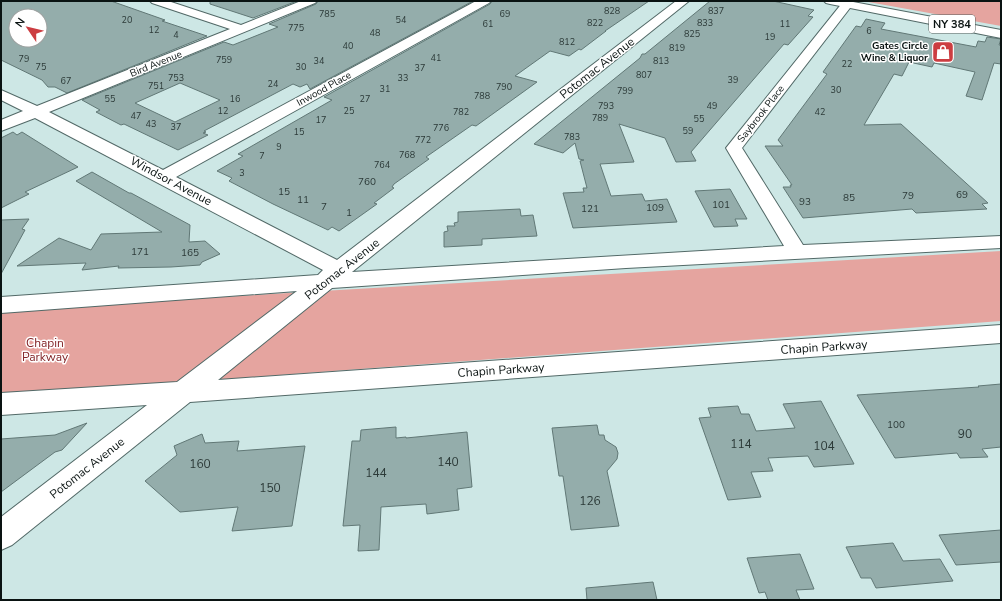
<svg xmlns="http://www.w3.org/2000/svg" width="1002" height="601" viewBox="0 0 1002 601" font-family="'Nunito Sans',sans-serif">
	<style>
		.green { fill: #e5a49f }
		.building { fill: #94adab; stroke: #617876; fill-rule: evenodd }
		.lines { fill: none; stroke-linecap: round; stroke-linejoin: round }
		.minor-casing { stroke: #526967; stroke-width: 2 }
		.major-casing { stroke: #526967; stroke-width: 2 }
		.minor { fill: #fff; fill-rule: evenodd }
		.major { fill: #fff; fill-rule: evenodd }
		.labels { text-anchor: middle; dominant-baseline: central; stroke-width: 3; stroke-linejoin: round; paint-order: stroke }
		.far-number-label { font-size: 9px; fill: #2c3a38 }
		.far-poi-label { font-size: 10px; font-weight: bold; fill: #0a1312; stroke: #fff; text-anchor: end }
		.far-street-label { font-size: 10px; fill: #0a1312; stroke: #fff }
		.number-label { font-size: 10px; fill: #2c3a38 }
		.shield { fill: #fff; stroke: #545a59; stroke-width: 1 }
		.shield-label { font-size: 11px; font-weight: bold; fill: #0a1312 }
		.street-label { font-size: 12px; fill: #0a1312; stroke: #fff }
		.park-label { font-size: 12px; fill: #832528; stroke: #fff }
		.near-number-label { font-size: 12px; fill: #2c3a38 }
	</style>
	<rect width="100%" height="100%" fill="#cde7e5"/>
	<path class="green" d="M863,1H1001V26Z
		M1001,251V321L1,396V310Z"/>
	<path class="building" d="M1,1H111L165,20L162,21L207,36L67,93L55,87H48L42,80L1,60ZM16,16H40V40H16Z
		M210,1H297L253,18L210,4Z
		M318,1H473L310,89L307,84L300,87L293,84L204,131L206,132L203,133L208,135L178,150L124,124L121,125L96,112L100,110L82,100L224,42L233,45L278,27L269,24L316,4ZM180,83L220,100L175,122L135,103Z
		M492,1H649L605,31H606L581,50L579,49L569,56L550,51L515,76L537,82L476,126L472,125L426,157L429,159L394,184L392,187L394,188L374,203L377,204L339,231L332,227L328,230L273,204L229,181L232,178L217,171L243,156L238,154L332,100L324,97L490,4Z
		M710,1H773L814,10L808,16L813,17L788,45L784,44L691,152L696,161L676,162L665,138L619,124L634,162L600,164L611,196L642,194L645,201L667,199L677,222L573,228L563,193L584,192L583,188H587L580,161L584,160L579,159L575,143L563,153L534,144L640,58L642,54H645Z
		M866,19L885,23L881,29L976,47L978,41L985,42L987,37L1001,39L999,45H1001V64L994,63L982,100L966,96L975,72L934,63L932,67L909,62L902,76L894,74L864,125L901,124L988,203L982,204L987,209L916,213L912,209L803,218L783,187H791L790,185H792L765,146H783L778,140L827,74L823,72L856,26L861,27Z
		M13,132L17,135L22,132L78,167L25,192L29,194L1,208V138Z
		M92,172L129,193H131L190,225L189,242L205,241L220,254L202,262L200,265L171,267L118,268L119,266L82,270L86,263L17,266L59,238L91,250L101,234L162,232L76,181Z
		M730,189L747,219H735L738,226L714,227L695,191Z
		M520,209L521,216L533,215L537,236L482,239V245L444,247V232L448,231L447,226H455L454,223L458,222V212Z
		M29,219L22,229L25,230L1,274V220Z
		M1001,384V447L982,449L988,457L960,458L957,453L895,458L857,395L979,387L978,386Z
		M821,401L854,464L814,467L808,456L768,458L773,471L751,472L761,497L728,500L699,418L711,417L708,408L738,406L741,414H749L756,431L795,428L783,404Z
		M87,423L62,450L55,452L1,492V439L55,435Z
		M597,425L599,435H604L605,440L616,447L618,453L617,459L607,471L619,526L571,530L563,476H559L552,428Z
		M396,427V438L406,437V438L467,432L472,487L457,489L459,510L427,514L426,504L381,507L379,550L358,551L360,525L343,526L352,441H360L361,430Z
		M202,434L205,443L239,441L237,451L305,446L292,526L232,531L238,507L180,512L145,481L177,455L174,446Z
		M1001,530V562L956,565L939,535Z
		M893,543L903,561L940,559L953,581L876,588L871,578H861L846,547Z
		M800,554L814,589L796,590L800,600H768L765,592L759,593L747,558Z
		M653,582L657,600H587L586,588Z"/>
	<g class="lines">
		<g class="minor-casing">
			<path id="minor" d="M150,1H168L241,25L301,1H317L315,3L49,112L163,170L476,1H491L489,3L176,177L337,260L676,1H689L352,272L784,246L726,148L843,2H851L853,4L742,148L803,245L1001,236V248L626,268L332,288L218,380L1001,325V343L190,402L12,545L1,550V517L147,405L1,415V393L177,382L297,291L1,313V297L318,275L323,270L35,118L1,131V120L23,111L1,100V90L37,106L230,29L152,3Z"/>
		</g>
		<g class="major-casing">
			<path id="major" d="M824,1H848L1001,30V38L830,4L826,3Z"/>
		</g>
		<use href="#minor" class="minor"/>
		<use href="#major" class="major"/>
	</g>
	<defs>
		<g id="shop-square" transform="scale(1.15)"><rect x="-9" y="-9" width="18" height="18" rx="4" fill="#cc3d41" stroke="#fff"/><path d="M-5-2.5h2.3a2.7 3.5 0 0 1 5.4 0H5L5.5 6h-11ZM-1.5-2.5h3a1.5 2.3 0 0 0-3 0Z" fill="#fff"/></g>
	</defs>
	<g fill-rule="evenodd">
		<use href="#shop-square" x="943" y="52"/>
	</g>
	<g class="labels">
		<g class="far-number-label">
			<text x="612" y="11">828</text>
			<text x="716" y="11">837</text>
			<text x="327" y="14">785</text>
			<text x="505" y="14">69</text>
			<text x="127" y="20">20</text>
			<text x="401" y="20">54</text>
			<text x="595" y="23">822</text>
			<text x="705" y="23">833</text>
			<text x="488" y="24">61</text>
			<text x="785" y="24">11</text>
			<text x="296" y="28">775</text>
			<text x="154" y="30">12</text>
			<text x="869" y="31">6</text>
			<text x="375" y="33">48</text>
			<text x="692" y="34">825</text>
			<text x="176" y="35">4</text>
			<text x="770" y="37">19</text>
			<text x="567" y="42">812</text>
			<text x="348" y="46">40</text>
			<text x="677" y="48">819</text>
			<text x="436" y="58">41</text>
			<text x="24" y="59">79</text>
			<text x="224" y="60">759</text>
			<text x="319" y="61">34</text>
			<text x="661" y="61">813</text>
			<text x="847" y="64">22</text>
			<text x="41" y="67">75</text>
			<text x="301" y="67">30</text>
			<text x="420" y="68">37</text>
			<text x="644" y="75">807</text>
			<text x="176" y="78">753</text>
			<text x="403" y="78">33</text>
			<text x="733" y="80">39</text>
			<text x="66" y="81">67</text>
			<text x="273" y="84">24</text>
			<text x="156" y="86">751</text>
			<text x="504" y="87">790</text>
			<text x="385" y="89">31</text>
			<text x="836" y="90">30</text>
			<text x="625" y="91">799</text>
			<text x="482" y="96">788</text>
			<text x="110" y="99">55</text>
			<text x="235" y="99">16</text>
			<text x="365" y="99">27</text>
			<text x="606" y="106">793</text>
			<text x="712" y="106">49</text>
			<text x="223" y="111">12</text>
			<text x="349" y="111">25</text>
			<text x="461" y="112">782</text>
			<text x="820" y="112">42</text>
			<text x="136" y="116">47</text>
			<text x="600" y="118">789</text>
			<text x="699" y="119">55</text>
			<text x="321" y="120">17</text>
			<text x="151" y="124">43</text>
			<text x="176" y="127">37</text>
			<text x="441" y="128">776</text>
			<text x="688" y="131">59</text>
			<text x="299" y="132">15</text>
			<text x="572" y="137">783</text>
			<text x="423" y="140">772</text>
			<text x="279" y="147">9</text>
			<text x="407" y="155">768</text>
			<text x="262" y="156">7</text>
			<text x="382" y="165">764</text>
			<text x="242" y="173">3</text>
		</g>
		<g class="far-poi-label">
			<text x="928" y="46">Gates Circle<tspan x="928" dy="12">Wine &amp; Liquor</tspan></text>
		</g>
		<g class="far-street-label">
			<text transform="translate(156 64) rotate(-22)">Bird Avenue</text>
			<text transform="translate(324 89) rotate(-29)">Inwood Place</text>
			<text transform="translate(761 114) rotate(-52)">Saybrook Place</text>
		</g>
		<g class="number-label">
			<text x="367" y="182">760</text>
			<text x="284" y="192">15</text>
			<text x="962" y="195">69</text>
			<text x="908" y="196">79</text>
			<text x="849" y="198">85</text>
			<text x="303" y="200">11</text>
			<text x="805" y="202">93</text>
			<text x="721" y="205">101</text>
			<text x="324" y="207">7</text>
			<text x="655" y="208">109</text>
			<text x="590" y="209">121</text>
			<text x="349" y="213">1</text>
			<text x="140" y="252">171</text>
			<text x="190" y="253">165</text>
			<text x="896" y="425">100</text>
		</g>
		<rect class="shield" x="929" y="15" width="46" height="18" rx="3"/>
		<g class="shield-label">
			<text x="952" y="24">NY 384</text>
		</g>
		<g class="street-label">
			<text transform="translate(597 68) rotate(-38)">Potomac Avenue</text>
			<text transform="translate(171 181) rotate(28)">Windsor Avenue</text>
			<text transform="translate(342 269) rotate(-38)">Potomac Avenue</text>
			<text transform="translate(824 347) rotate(-4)">Chapin Parkway</text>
			<text transform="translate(501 370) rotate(-4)">Chapin Parkway</text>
			<text transform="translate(87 468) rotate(-38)">Potomac Avenue</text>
		</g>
		<g class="park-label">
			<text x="45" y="343">Chapin<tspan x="45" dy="14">Parkway</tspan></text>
		</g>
		<g class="near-number-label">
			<text x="965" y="434">90</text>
			<text x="741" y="444">114</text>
			<text x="824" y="446">104</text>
			<text x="448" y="462">140</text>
			<text x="200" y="464">160</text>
			<text x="376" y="473">144</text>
			<text x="270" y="488">150</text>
			<text x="590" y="501">126</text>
		</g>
	</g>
	<rect width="1002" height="601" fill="none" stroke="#0a1312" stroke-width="4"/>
	<g transform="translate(28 28) rotate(305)"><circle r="19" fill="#ffffff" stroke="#9da1a0"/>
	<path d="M0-3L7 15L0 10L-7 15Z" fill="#cc3d41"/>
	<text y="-6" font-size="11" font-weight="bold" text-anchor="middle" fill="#0a1312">N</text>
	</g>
</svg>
